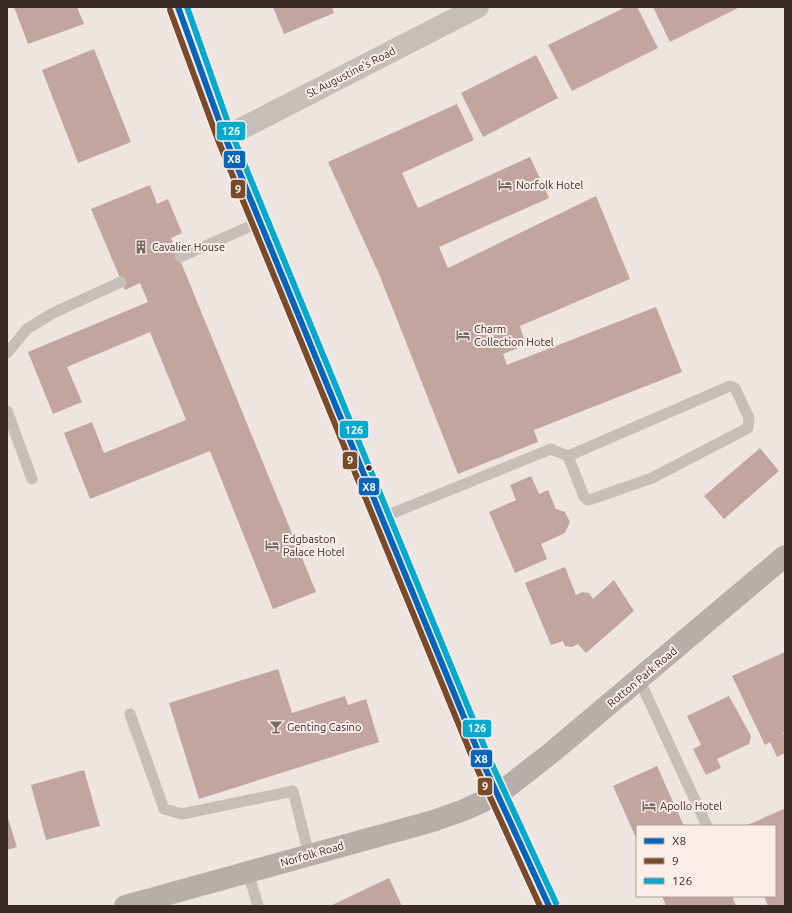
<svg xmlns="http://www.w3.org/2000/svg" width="792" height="913" viewBox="0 0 792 913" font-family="Ubuntu,sans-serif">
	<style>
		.building { fill: #c3a5a0 }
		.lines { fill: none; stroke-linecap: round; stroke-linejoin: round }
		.lane { stroke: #c7bdb9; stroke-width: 11 }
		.street { stroke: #c7bdb9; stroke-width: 22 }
		.secondary { stroke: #b8ada9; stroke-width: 22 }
		.highway { stroke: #ada49f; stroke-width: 22 }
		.bus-1-casing { stroke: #fbeee7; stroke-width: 9 }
		.bus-2-casing { stroke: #fbeee7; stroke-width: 9 }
		.bus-3-casing { stroke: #fbeee7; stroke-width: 9 }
		.bus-1 { stroke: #0065bd; stroke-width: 6 }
		.bus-2 { stroke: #7a4b2a; stroke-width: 6 }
		.bus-3 { stroke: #00a9ce; stroke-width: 6 }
		.bus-dot { fill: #382a27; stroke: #fbeee7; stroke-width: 1.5 }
		.labels { text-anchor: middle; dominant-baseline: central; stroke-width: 4; stroke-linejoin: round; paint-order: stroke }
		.street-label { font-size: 11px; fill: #382a27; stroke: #fbeee7 }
		.poi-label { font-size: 11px; fill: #382a27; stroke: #fbeee7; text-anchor: start }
		.line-badge { stroke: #fbeee7; stroke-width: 1.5 }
		.badge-label { font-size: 11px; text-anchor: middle; font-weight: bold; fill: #fff }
	</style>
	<rect width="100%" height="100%" fill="#eee5e0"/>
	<path class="building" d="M14,7H77L84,24L28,44Z
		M273,7H332L334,13L284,34Z
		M626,7H637L658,48L572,91L548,45Z
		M653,7H740L670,42Z
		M94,49L131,142L78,163L42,70Z
		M536,55L558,98L483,137L461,93Z
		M457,104L474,140L402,173L418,208L530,157L549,198L439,247L448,268L596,196L630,279L520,326L526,345L503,354L507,365L656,307L682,372L534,430L538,442L458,474L379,274L328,162Z
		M150,185L157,204L168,199L182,233L171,238L316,592L273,609L210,451L90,499L64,433L92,422L104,453L186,420L150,332L67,367L82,402L53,414L28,352L148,302L140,283L125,290L91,209Z
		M760,448L779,471L724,519L704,496Z
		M531,476L539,494L548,490L556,509L565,512L570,522L565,533L541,544L547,559L515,573L489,512L516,500L510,485Z
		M565,567L576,595L582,592L589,593L593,599L614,580L634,611L586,653L578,644L572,647L565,646L563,641L551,645L525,583Z
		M785,652V732L783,733L785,737V753L777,757L770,742L765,745L732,676Z
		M278,669L292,713L345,696L348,705L366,699L379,742L199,799L169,703Z
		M729,696L751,736L749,744L717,759L721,768L706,775L693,749L701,745L687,716Z
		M657,766L684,826H637V840L613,786Z
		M84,770L100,826L46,840L31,785Z
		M784,809L785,906H768L764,896H775V826H745Z
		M7,815L17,847L7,850Z
		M389,878L402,906H330Z
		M662,896H732L736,906H666Z"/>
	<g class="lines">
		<path class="lane" d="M180,257L260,222
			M7,353L27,329L53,313L121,282
			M7,411L32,479
			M383,517L551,449L568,456L730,386L735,388L749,418L748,428L652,478L592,499L588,500L584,497L568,456
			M639,679L707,826
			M130,714L164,809L182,814L293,791L309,855
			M248,872L258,906"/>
		<path class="street" d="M225,137L478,7"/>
		<path class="secondary" d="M125,906L433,821L464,810L497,795L551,753L785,556"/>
		<path class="highway" d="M178,7L225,137L482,761L549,906"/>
		<g class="bus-1-casing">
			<path id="bus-1" d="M178,7L225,137L482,761L549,906"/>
		</g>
		<g class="bus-2-casing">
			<path id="bus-2" d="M170,10L218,140L475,764L540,906"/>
		</g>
		<g class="bus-3-casing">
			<path id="bus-3" d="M187,7L232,134L489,758L556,903"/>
		</g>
		<use href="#bus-1" class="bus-1"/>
		<use href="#bus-2" class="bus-2"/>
		<use href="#bus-3" class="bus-3"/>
	</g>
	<defs>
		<g id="hotel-bare" transform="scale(1.08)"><path d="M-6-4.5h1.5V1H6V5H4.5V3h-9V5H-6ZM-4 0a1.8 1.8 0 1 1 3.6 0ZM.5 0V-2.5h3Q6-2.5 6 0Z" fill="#786b68" stroke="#fbeee7" stroke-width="2.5" paint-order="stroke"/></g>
		<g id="building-bare" transform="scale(1.08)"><path d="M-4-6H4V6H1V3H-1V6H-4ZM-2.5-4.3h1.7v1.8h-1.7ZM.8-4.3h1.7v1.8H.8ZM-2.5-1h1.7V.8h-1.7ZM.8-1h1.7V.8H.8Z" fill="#786b68" stroke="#fbeee7" stroke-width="2.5" paint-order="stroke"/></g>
		<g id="bar-bare" transform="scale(1.08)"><path d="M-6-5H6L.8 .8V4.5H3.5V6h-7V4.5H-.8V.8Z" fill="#786b68" stroke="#fbeee7" stroke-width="2.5" paint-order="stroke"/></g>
	</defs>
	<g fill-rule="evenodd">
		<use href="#hotel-bare" x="505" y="185"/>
		<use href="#building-bare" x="141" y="247"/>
		<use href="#hotel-bare" x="463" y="335"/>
		<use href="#hotel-bare" x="272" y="545"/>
		<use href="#bar-bare" x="276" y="727"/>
		<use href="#hotel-bare" x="649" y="806"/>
	</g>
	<circle class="bus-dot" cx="369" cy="468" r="3.5"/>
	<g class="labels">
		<g class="street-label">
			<text transform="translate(351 72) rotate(-27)">St Augustine's Road</text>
			<text transform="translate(642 677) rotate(-40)">Rotton Park Road</text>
			<text transform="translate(312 854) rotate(-16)">Norfolk Road</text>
		</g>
		<g class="poi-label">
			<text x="516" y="185">Norfolk Hotel</text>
			<text x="152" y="247">Cavalier House</text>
			<text x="474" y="329">Charm<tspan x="474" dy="13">Collection Hotel</tspan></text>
			<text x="283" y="539">Edgbaston<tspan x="283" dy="13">Palace Hotel</tspan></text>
			<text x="287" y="727">Genting Casino</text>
			<text x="660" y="806">Apollo Hotel</text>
		</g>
	</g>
	<g class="line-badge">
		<rect x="216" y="121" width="30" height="20" rx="4" fill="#00a9ce"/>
		<rect x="223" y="150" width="23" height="19" rx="4" fill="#0065bd"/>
		<rect x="230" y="179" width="16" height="20" rx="4" fill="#7a4b2a"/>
		<rect x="339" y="420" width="30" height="19" rx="4" fill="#00a9ce"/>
		<rect x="342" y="451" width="16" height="19" rx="4" fill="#7a4b2a"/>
		<rect x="358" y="477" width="22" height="19" rx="4" fill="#0065bd"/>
		<rect x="462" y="719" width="30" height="19" rx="4" fill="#00a9ce"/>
		<rect x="470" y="749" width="23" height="19" rx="4" fill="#0065bd"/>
		<rect x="477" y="777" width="16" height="19" rx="4" fill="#7a4b2a"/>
	</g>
	<g class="badge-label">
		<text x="231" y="135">126</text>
		<text x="234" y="163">X8</text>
		<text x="238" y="193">9</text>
		<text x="354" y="434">126</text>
		<text x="350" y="464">9</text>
		<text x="369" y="491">X8</text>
		<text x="477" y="732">126</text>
		<text x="481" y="763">X8</text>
		<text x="485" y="790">9</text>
	</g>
	<rect width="792" height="913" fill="none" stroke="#382a27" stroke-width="16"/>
	<rect x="636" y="825" width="140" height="72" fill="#fbeee7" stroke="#ada09a"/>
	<rect x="644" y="838" width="20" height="6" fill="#0065bd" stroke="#ada09a"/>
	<text x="672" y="845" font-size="12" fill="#382a27">X8</text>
	<rect x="644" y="858" width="20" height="6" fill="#7a4b2a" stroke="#ada09a"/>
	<text x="672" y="865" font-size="12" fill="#382a27">9</text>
	<rect x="644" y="878" width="20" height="6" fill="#00a9ce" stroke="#ada09a"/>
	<text x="672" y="885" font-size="12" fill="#382a27">126</text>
</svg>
